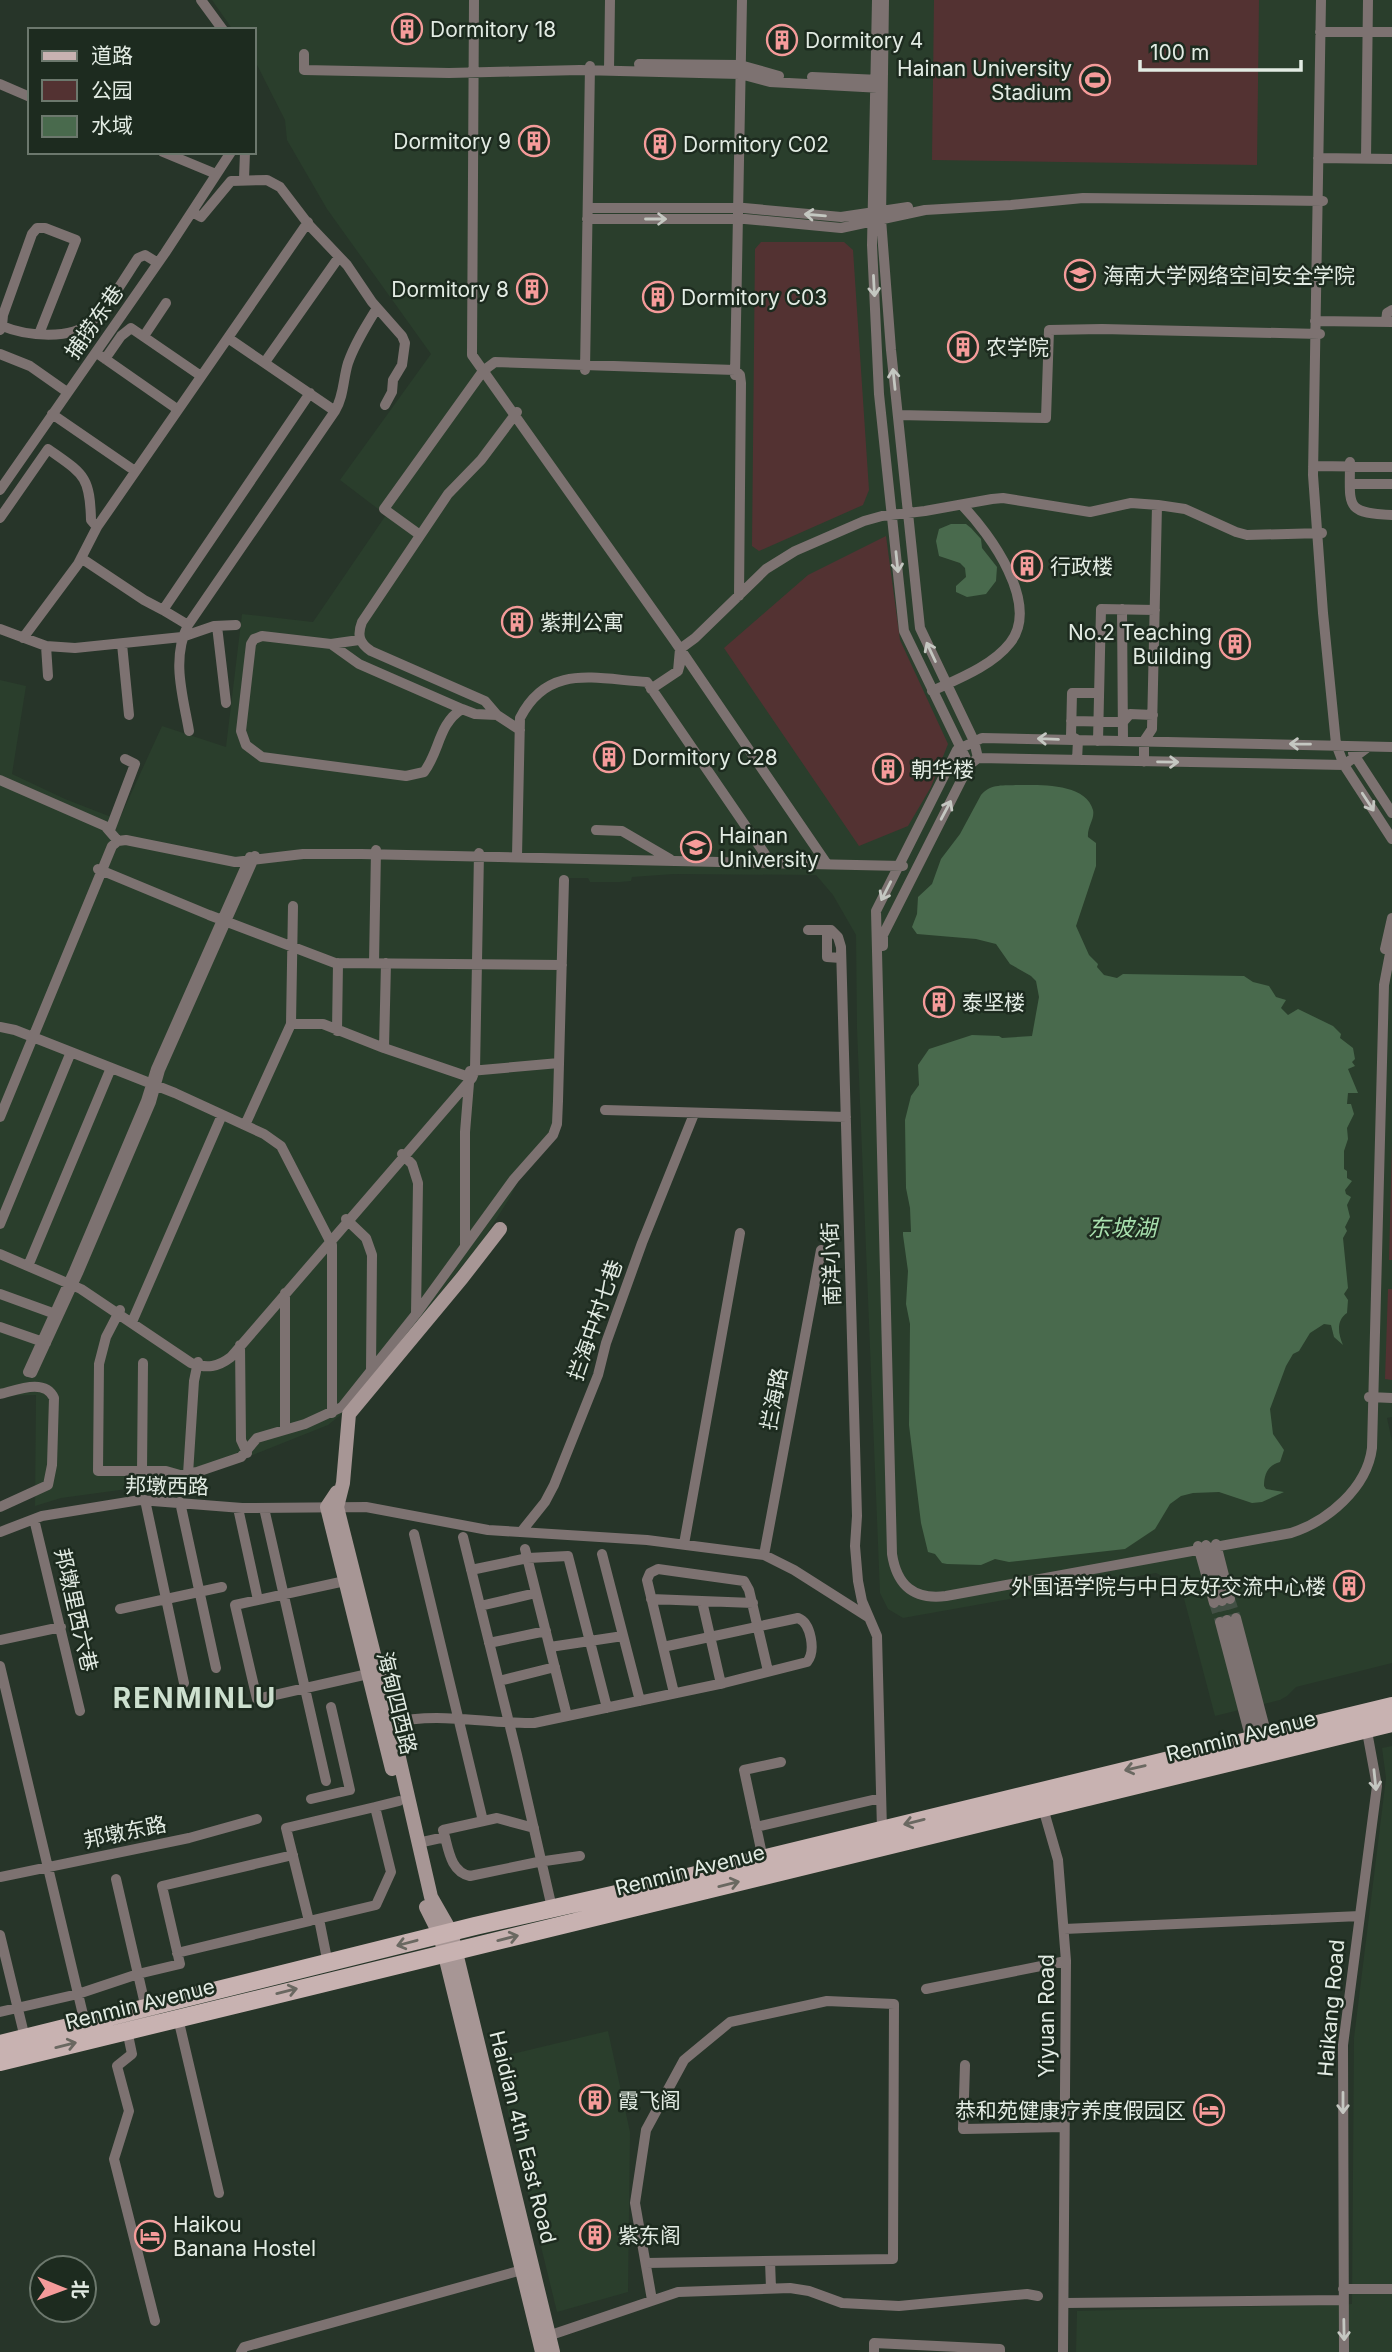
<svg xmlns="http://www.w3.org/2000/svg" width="1392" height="2352" viewBox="0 0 1392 2352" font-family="Inter,'Noto Sans SC',sans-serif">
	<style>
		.built { fill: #2a3e2c }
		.green { fill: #533232 }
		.water { fill: #496a4d }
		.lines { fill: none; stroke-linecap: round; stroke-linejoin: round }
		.street-tunnel { stroke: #435045; stroke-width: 10; stroke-dasharray: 10 5; stroke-linecap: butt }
		.street { stroke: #7d7271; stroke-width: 10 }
		.secondary { stroke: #a79695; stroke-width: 14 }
		.primary { stroke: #c8b2b1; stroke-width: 18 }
		.oneway { stroke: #c4c7c1 }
		.oneway2 { stroke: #6a6861 }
		.labels { text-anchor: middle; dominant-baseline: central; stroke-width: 5; stroke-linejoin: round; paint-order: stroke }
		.poi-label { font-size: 21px; fill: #e2ebe3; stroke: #1d2b1f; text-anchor: start }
		.street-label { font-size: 21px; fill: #e2ebe3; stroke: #1d2b1f }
		.water-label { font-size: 23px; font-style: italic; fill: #a7dfad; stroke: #1d2b1f }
		.district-label { font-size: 28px; font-weight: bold; letter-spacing: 2px; fill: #cde0cf; stroke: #1d2b1f }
	</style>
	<rect width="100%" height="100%" fill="#273529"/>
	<path class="built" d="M212,0H1392V1417L1387,1418L1392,1441V1663L1296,1687L1287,1696L1280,1700L1215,1716L1182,1591L1176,1583L1156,1573L903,1618L888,1609L880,1593L857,1029L856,935L833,895L816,875L674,874L632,877L631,881L620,882H590L588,878H566L561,1120L517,1183L509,1199L483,1240L343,1413L328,1425L213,1471L164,1484L61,1498L35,1506L36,1395L0,1396V680L26,686L12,774L65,799L119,820L162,726L226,747L242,614L313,622L386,515L340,480L431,354L327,209L287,140L285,120L254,59V30H233Z
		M1392,1746V2352H1076L1077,2311L1352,2304L1354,2038L1386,1778L1382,1748Z
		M608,2031L630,2132L628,2292L557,2312L495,2058Z"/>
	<path class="green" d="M934,0H1259L1257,165L932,160Z
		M761,242H844L853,250L869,490L863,505L759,551L752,546L755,249Z
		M886,536L900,640L948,744L931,787L908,826L859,846L724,648L808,575Z
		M1392,1142V1260H1389Z
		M1388,1289H1392V1380L1385,1379Z"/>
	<path class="water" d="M951,524H966L971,528L981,539L982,548L997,567L996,581L986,594L967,597L956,592V586L966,577L965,568L960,563L939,556L936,541L939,529Z
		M1019,785C1040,785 1086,783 1093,810C1095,819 1087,827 1088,837L1096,843V866L1076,926L1089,955L1098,964L1097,967L1104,975L1117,978L1123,974L1244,976L1253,982L1269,986L1276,997L1286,1000L1281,1008L1288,1015L1298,1009L1333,1026L1341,1034L1340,1038L1353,1048L1355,1059L1352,1062L1355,1066L1348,1069L1358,1093H1348L1347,1104H1351L1354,1114L1347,1128L1348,1139L1344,1151V1169L1347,1171V1178L1352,1181L1345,1190L1346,1194L1351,1197L1347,1205L1350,1217L1345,1227L1347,1231L1343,1238L1348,1288L1344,1294L1348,1300L1347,1313C1336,1320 1338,1334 1343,1345L1334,1337L1331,1325L1324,1324L1310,1333L1299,1351L1293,1354L1286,1366L1270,1409L1273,1434L1284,1450L1280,1462C1268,1465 1264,1474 1264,1486L1266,1489L1284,1492L1262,1502L1252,1503L1219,1492L1193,1493L1181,1496L1170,1504L1155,1529L1125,1549L1009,1562L995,1559L981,1565L947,1564L942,1563L935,1554L928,1552L921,1523L909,1425L910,1324L906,1304L908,1271L903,1235V1232H911L910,1208L906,1188L905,1120L911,1096L919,1085L918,1065L929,1049L972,1035L999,1036L1002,1038L1032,1036L1039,997L1036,981L1031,976L1010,964L996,944L976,939L917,934L912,927L917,914L918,897L932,884L941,859L960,834L981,795C991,783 1005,786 1019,785Z"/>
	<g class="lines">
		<path class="street-tunnel" d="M1230,1599L1236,1618
			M1222,1601L1227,1620
			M1214,1603L1220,1622"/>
		<path class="street" d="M201,0L223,30
			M474,0L472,355L674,640L827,864
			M877,0L872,245L879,394L904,631L969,765
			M884,0L881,219L891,350L920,628L974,741L978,758
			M1321,0L1313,475L1323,613L1336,744L1344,765L1392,839
			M1320,32H1392
			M304,54V70L449,73L580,70L740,74L770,82L882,88
			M639,64L740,65L779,76
			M609,70L610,0
			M812,77L880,80
			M0,84L30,97
			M163,152L216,174
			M1318,158L1392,159
			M1366,159L1368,0
			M244,179L245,152
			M588,208H744L841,217L908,207
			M192,212L201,217L231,181L267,180L280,187L309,225L347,265L372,302L402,336L405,343L402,365L393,380L392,392L385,405
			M587,219H745L841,228L925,210L1011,205L1083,198L1323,201
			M1315,321L1392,322
			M1386,322L1387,313L1392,310
			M2,326L3,315L32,234L37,228H45L76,240L39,334
			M0,330L2,326C26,336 72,341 92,321C110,304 124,279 138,258L145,255L158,263
			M144,336L166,303
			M228,338L335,411
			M0,354L30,366L67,392
			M101,356L177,409
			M105,359L121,336L131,328L201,376
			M265,362L339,257
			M585,370L590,66
			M735,375L742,0
			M517,412L481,460L448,494L362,622C357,635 359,643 371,651L485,701L497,715L520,730
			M52,414L135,471
			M898,415L1046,418L1049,330L1102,329L1320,334
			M1350,462C1350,506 1344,513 1392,515
			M1313,466L1392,467
			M1350,484H1392
			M0,490L165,253L231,152
			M0,518L48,449C83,474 90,475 91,520L97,527
			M420,535L384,509L483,371L495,362L735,370L740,375L741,383L739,596
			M81,558L144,600L163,610L310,393
			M1122,609L1123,741
			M163,610L188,625
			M217,626L226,703
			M0,629L46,646L75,648L182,637L214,626L236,625
			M23,638L78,564L97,527L308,222
			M122,644L129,715
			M331,644L359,640
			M46,646L48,676
			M678,671L680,649L695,638L766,569L795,551L864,521L882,516L925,511L992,499L1003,498L1090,512L1131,503L1158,505L1185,509L1236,532L1247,535L1322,533
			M651,689L678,671L680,664
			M932,691C958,679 992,666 1010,643C1041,604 990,534 962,505
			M462,709C438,724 440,751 424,772L406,776L262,757L246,745L241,731L251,644L254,639L262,636L331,644L359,664L462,709L475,714L497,715
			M1071,721L1123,722L1130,714L1153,715
			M189,731C183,696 171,659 188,625L335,411C344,396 343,379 348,363C355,343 366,326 377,308
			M1098,741L1101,609L1155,610
			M1392,747L982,738L957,750L876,911L892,1554C897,1586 914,1600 946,1596L1291,1533C1328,1521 1367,1488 1372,1448L1384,985L1392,943
			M1353,753L1392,813
			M1077,760L1078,740L1071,736L1072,693H1099
			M1144,762V741L1152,729L1157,505
			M0,780L105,826L118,841
			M110,830L135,764L125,759
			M596,830L622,831L670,859
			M517,856L520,718C548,663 595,679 647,682L771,863
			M250,857L156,1069L146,1101L74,1271L28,1372L32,1373L78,1273L151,1102L160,1070L255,856
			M98,869L209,915L335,963L562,965
			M808,930H831L838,937L841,947L857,1516L855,1546L858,1581L862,1601L877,1636L882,1830
			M827,930V957L841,958
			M883,946V935L969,765L978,758L1344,765L1368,747
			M1385,949L1392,918
			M374,963L376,850
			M386,963L384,1048L472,1078
			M291,1024L293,906
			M0,1027L15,1030L175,1093L264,1134L281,1146L332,1245V1413
			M337,1031L338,963
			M470,1071L559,1063
			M605,1110L846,1117
			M0,1117L112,846L118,841L126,840L235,862L303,854H361L903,866
			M245,1125L291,1024H323L384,1048
			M402,1154L412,1164L418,1183L416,1314
			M346,1219L366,1238L372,1255L371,1371
			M0,1224L71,1052
			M465,1245V1132L469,1083
			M0,1254L81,1289L191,1363C207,1369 218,1367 231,1357L472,1078L475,1070L479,853
			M28,1266L111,1068
			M285,1293V1429
			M0,1294L58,1315
			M120,1310L106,1337L99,1364L98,1471H166L180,1475L197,1472L241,1457L257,1438L305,1424L342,1407L416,1314L514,1179L553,1135L557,1124L558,1101L564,880
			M132,1322L222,1115
			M0,1327L46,1343
			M240,1345L241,1440L247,1453
			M0,1394C17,1390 45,1378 54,1398L52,1465L48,1485L0,1507
			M1369,1397L1392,1398
			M142,1471L143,1363
			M188,1474L194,1381L198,1362
			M145,1500L184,1683
			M180,1502L216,1668
			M238,1508L258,1600
			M264,1508L326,1781
			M34,1519L80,1711
			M0,1532L42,1516L140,1500L242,1508L366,1507L488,1530L647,1540L764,1555L794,1570L868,1617
			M521,1532L545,1502L554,1485L598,1375L606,1343L642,1243L694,1114
			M414,1534L483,1821
			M463,1537L517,1755L552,1908
			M684,1544L740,1233
			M1216,1544L1230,1599
			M1206,1545L1222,1601
			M1198,1546L1214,1603
			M525,1549L567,1716
			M602,1554L640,1701
			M764,1555L821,1250
			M471,1570L528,1558L568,1556L607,1708
			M345,1581L235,1605L257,1699L368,1674
			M651,1599L753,1603
			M702,1601L721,1684
			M480,1606L536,1593
			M120,1609L222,1587
			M1236,1618L1267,1736
			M1227,1620L1259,1738
			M1220,1622L1251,1740
			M0,1640L61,1627
			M489,1643L546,1631
			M550,1647L623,1636
			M0,1666L85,2023
			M499,1681L555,1667
			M674,1693L647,1580L650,1573L658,1569L744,1581L749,1590L768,1671
			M391,1723C439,1711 486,1724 534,1723L724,1683L807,1662C816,1651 811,1623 798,1618L663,1647
			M311,1799L350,1790L331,1707
			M375,1807L286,1828L309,1921L376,1905L391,1872L375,1807L399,1801
			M1043,1808L1058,1860L1066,1961L1063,2352
			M756,1827L881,1798
			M445,1837C449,1853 452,1872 470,1876L538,1862L580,1856
			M418,1843L445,1837L443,1830L497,1818L534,1828
			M763,1859L744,1770L781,1762
			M0,1877L189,1838L257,1819
			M319,1919L328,1964
			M1064,1929L1360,1916
			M0,1935L25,2038
			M177,1953L310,1921
			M926,1989L1066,1961
			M146,2009L138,1974L180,1964L162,1886L293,1855
			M0,2012L78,1994L138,1974L116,1879
			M178,2018L219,2193
			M127,2030L132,2054L117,2066L129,2111L114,2159L155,2321
			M965,2065L963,2129L1064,2127
			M770,2261L771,2288
			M646,2263L893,2259L894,2004L827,2001L730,2022L684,2060L646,2130L635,2203L652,2300
			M1343,2289H1392
			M1065,2303L1343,2300
			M545,2337L678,2292L790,2288L809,2291L842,2303L899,2306L1027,2294L1038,2296
			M241,2352L244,2347L522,2270
			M874,2352V2343L1000,2349V2352
			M1344,2352L1343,2045L1377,1786L1366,1726"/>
		<path class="secondary" d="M500,1229L462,1278L349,1414L343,1483L337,1507L389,1714L431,1897L451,1932L553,2352
			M337,1492L327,1507L392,1769
			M426,1907L440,1935L542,2352"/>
		<path class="primary" d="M0,2044L475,1926L634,1890L1392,1706
			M0,2062L1392,1723"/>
	</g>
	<defs><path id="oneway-shaft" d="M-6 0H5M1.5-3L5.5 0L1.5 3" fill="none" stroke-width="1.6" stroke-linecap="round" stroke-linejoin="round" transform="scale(1.75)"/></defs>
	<g class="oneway">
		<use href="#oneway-shaft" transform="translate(815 215) rotate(-175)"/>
		<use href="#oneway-shaft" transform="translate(656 219)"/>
		<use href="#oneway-shaft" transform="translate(874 286) rotate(87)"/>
		<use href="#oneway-shaft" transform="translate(894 379) rotate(-96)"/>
		<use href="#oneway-shaft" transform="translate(897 562) rotate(84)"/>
		<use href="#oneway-shaft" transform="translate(931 652) rotate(-115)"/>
		<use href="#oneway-shaft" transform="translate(1048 739) rotate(-178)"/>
		<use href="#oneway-shaft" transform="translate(1300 744) rotate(-179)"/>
		<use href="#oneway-shaft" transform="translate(1168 762) rotate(1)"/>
		<use href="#oneway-shaft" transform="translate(1368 802) rotate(57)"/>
		<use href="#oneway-shaft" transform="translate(946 810) rotate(-62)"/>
		<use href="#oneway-shaft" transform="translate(886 891) rotate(117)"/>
		<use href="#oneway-shaft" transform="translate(1375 1780) rotate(84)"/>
		<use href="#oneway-shaft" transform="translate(1343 2103) rotate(90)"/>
		<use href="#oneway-shaft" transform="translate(1344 2330) rotate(89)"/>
	</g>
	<g class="oneway2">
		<use href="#oneway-shaft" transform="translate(1135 1768) rotate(167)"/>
		<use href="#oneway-shaft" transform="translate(914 1822) rotate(166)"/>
		<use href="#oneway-shaft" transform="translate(729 1884) rotate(-14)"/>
		<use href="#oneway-shaft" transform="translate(508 1938) rotate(-14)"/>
		<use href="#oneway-shaft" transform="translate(407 1943) rotate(165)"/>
		<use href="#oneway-shaft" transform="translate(287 1991) rotate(-14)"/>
		<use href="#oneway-shaft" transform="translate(66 2045) rotate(-14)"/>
	</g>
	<defs>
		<g id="building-ring" transform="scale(1.575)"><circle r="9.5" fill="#1d2b1f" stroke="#f59b9a" stroke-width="1.5"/><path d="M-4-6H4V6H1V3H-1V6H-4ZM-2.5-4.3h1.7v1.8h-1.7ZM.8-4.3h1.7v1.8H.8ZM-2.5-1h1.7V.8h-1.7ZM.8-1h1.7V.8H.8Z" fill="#f59b9a"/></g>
		<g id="stadium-ring" transform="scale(1.575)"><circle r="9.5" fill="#1d2b1f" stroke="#f59b9a" stroke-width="1.5"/><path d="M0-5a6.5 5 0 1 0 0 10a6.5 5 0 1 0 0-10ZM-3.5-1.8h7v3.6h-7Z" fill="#f59b9a"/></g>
		<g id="university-ring" transform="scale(1.575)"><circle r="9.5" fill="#1d2b1f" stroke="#f59b9a" stroke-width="1.5"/><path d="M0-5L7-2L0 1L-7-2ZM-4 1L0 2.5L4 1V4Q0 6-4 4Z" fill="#f59b9a"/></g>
		<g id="hotel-ring" transform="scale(1.575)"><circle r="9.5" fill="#1d2b1f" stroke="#f59b9a" stroke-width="1.5"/><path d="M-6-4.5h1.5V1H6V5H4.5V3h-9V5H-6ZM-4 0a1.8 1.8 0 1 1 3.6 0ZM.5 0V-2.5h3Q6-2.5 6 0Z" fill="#f59b9a"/></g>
	</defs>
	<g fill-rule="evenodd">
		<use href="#building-ring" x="407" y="29"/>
		<use href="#building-ring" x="782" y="40"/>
		<use href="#stadium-ring" x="1095" y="80"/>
		<use href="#building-ring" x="534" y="141"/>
		<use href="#building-ring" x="660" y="144"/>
		<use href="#university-ring" x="1080" y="275"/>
		<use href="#building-ring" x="532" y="289"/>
		<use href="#building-ring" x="658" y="297"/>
		<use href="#building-ring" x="963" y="347"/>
		<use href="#building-ring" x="1027" y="566"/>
		<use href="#building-ring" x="517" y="622"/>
		<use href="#building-ring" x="1235" y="644"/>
		<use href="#building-ring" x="609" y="757"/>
		<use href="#building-ring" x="888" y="769"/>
		<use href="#university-ring" x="696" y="847"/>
		<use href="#building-ring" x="939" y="1002"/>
		<use href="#building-ring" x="1349" y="1586"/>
		<use href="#building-ring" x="595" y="2100"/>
		<use href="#hotel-ring" x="1209" y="2110"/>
		<use href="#building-ring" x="595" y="2235"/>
		<use href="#hotel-ring" x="150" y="2236"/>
	</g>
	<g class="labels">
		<g class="poi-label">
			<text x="430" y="29">Dormitory 18</text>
			<text x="805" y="40">Dormitory 4</text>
			<text x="1072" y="68" text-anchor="end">Hainan University<tspan x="1072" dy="24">Stadium</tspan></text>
			<text x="511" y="141" text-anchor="end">Dormitory 9</text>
			<text x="683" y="144">Dormitory C02</text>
			<text x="1103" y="275">海南大学网络空间安全学院</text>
			<text x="509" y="289" text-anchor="end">Dormitory 8</text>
			<text x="681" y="297">Dormitory C03</text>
			<text x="986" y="347">农学院</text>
			<text x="1050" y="566">行政楼</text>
			<text x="540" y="622">紫荆公寓</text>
			<text x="1212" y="632" text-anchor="end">No.2 Teaching<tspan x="1212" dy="24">Building</tspan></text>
			<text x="632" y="757">Dormitory C28</text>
			<text x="911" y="769">朝华楼</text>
			<text x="719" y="835">Hainan<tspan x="719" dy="24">University</tspan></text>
			<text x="962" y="1002">泰坚楼</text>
			<text x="1326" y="1586" text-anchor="end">外国语学院与中日友好交流中心楼</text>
			<text x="618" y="2100">霞飞阁</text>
			<text x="1186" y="2110" text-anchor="end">恭和苑健康疗养度假园区</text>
			<text x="173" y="2224">Haikou<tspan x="173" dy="24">Banana Hostel</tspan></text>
			<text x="618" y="2235">紫东阁</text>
		</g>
		<g class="street-label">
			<text transform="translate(94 322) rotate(-55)">捕捞东巷</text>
			<text transform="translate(831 1264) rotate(-92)">南洋小街</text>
			<text transform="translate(595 1320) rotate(-71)">拦海中村七巷</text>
			<text transform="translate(774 1399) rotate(-79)">拦海路</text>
			<text transform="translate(167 1486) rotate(1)">邦墩西路</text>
			<text transform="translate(76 1610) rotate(77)">邦墩里西六巷</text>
			<text transform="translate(397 1703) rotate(76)">海甸四西路</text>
			<text transform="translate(1241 1736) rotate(-14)">Renmin Avenue</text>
			<text transform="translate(125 1832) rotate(-12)">邦墩东路</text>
			<text transform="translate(690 1870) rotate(-14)">Renmin Avenue</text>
			<text transform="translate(140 2004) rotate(-14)">Renmin Avenue</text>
			<text transform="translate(1331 2008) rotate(-85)">Haikang Road</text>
			<text transform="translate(1046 2016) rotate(-90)">Yiyuan Road</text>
			<text transform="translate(523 2137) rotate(76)">Haidian 4th East Road</text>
		</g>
		<g class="water-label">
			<text x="1122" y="1228">东坡湖</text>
		</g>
		<g class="district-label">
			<text x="195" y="1698">RENMINLU</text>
		</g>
	</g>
	<rect x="28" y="28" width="228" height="126" fill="#1d2b1f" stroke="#6c786d" stroke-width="2"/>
	<rect x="42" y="51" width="35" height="10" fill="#c8b2b1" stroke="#6c786d" stroke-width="2"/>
	<text x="91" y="63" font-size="21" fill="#e2ebe3">道路</text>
	<rect x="42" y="80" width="35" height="21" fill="#533232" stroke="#6c786d" stroke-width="2"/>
	<text x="91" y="98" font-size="21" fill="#e2ebe3">公园</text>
	<rect x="42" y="116" width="35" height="21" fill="#496a4d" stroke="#6c786d" stroke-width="2"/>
	<text x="91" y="133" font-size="21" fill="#e2ebe3">水域</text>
	<g transform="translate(63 2289) rotate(91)"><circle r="33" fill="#1d2b1f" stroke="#6c786d" stroke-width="2"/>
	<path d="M0-5L12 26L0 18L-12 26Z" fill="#f59b9a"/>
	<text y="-10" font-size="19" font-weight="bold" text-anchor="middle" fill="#e2ebe3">北</text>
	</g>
	<path d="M1140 60v10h161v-10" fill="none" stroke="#e2ebe3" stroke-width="3.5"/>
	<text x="1150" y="60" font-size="21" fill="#e2ebe3" stroke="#1d2b1f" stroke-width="5" paint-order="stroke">100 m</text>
</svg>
